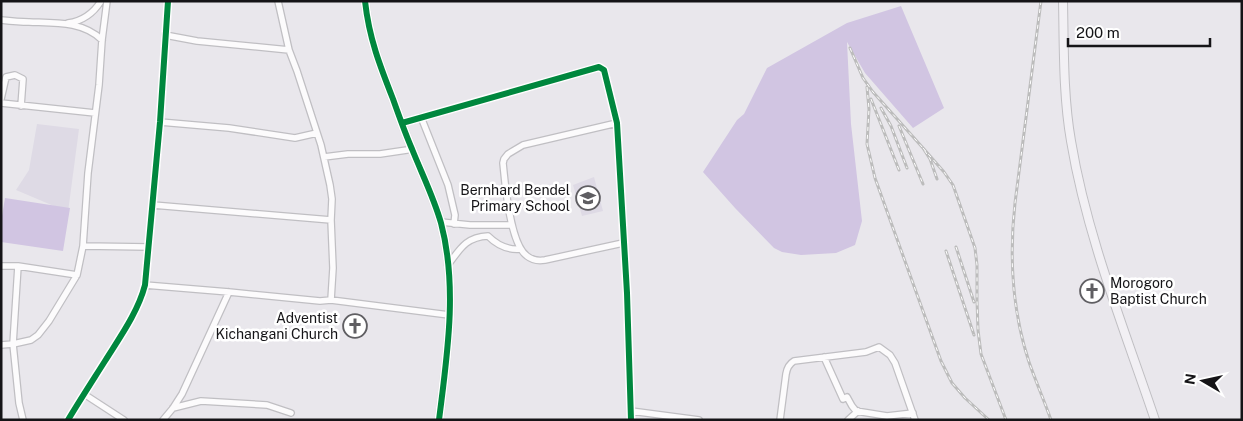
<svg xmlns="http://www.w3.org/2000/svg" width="1243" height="421" viewBox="0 0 1243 421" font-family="'Public Sans',sans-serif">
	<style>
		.built { fill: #dedae5 }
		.green { fill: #d1c5e2 }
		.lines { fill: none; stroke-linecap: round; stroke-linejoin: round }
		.minor-casing { stroke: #c0bfc3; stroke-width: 8 }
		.tertiary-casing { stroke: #c0bfc3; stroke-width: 9 }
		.secondary-casing { stroke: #c0bfc3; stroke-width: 10 }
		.minor { stroke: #fcfbfc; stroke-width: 5.5 }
		.tertiary { stroke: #fcfbfc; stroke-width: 7 }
		.secondary { stroke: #f2f0f4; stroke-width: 8 }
		.rail-casing { stroke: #bcbcbc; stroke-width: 3 }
		.rail { stroke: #fff; stroke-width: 1; stroke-dasharray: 4; stroke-linecap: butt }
		.cycleway-casing { stroke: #fff; stroke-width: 9 }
		.cycleway { stroke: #00873e; stroke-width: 6 }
		.labels { text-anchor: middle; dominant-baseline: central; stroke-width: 5; stroke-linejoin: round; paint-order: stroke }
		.poi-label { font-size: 14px; fill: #151417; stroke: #fff; text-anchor: end }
	</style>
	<rect width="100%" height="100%" fill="#e9e7ec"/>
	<path class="built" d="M37,124L79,129L68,212L16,190L29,170Z
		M594,177L603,211L582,216L573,185Z"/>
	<path class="green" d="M901,6L944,108L913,128L865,73L847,42L851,124L862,221L855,245L836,253L801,255L782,252L774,248L735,208L703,172L737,120L744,114L767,68L847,23Z
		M5,198L70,208L63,251L1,242V222Z"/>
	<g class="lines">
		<g class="minor-casing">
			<path id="minor" d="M278,1L289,50L297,71L321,145L330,185L332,199L331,220L333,268L331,300
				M1,20C10,21 19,22 29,22C54,23 83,21 102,40
				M68,23C83,21 93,14 101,1
				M165,35L197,41L289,50
				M1,99L6,77L15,75L23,79L21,106
				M1,103L95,113
				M421,117L448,185L455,215L454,224
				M160,122L229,128L295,138L317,133
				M402,123L599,67L604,70L617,123L627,293L631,420
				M617,123L523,145L508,154L504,159L503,163C505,184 510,244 527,256C532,260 539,261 545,260L623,243
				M324,157L348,154H380L407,150L411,148
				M153,205L331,220
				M441,222L470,225H512
				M83,246L149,247
				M448,265C460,249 466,237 488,236C497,245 508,250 520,249
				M1,266H18L77,275
				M18,266L13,344L19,403L23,420
				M145,285L229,292L320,301L331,300L449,315
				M1,345L13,344L31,340L38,335L49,321L77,275L83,246L88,173L99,85L102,40L107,1
				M824,357L843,399L847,397L852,406L856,411L887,416L913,413
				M84,394L124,420
				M173,408L201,401L267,405L291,413
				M631,411L699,420
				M68,420C80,400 93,380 105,361C120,337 138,312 145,285L160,122L168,1
				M163,420L173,408L182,394L229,292
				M780,420L786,374C787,368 789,364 794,361L866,352L879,347L890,355L895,363L915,420
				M848,420L858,411"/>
		</g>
		<g class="tertiary-casing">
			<path id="tertiary" d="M365,1C369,38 380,66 393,99C399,116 405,133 412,149C422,174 434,198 441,223C458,287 447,356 439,420"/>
		</g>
		<g class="secondary-casing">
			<path id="secondary" d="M1063,1C1064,48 1063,95 1071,141C1087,237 1124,328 1155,420"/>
		</g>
		<use href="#minor" class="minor"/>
		<use href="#tertiary" class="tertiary"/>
		<use href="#secondary" class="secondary"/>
		<g class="rail-casing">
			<path id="rail" d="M1041,1L1015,203C1009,257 1012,310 1029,362C1036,382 1044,400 1051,420
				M850,48L863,78L873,92L923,148L930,159L937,179
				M867,87L869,109L867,144L875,178L941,361L952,383L965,398L989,420
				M871,99L899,170
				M881,108L891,126L907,168
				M899,126L923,184
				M923,148L944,172L953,185L975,248L977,265V300L978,330L981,354L1006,420
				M956,247L974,302
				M946,251L974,335"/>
		</g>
		<use href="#rail" class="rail"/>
		<g class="cycleway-casing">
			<path id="cycleway" d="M365,1C369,38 380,66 393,99C399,116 405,133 412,149C422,174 434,198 441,223C458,287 447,356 439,420
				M402,123L599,67L604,70L617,123L627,293L631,420
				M68,420C80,400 93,380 105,361C120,337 138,312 145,285L160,122L168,1"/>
		</g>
		<use href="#cycleway" class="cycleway"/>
	</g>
	<defs>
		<g id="school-ring" transform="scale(1.25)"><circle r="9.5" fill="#fff" stroke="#5f5e62" stroke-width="1.5"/><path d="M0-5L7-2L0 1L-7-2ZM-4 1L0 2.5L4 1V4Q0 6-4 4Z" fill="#5f5e62"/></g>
		<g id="church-ring" transform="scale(1.25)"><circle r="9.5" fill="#fff" stroke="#5f5e62" stroke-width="1.5"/><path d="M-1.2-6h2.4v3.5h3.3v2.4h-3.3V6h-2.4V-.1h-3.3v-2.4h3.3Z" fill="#5f5e62"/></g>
	</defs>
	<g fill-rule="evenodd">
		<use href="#school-ring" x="588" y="198"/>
		<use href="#church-ring" x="1092" y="291"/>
		<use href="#church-ring" x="355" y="326"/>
	</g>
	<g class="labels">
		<g class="poi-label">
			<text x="570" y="190">Bernhard Bendel<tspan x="570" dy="16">Primary School</tspan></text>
			<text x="1110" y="283" text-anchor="start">Morogoro<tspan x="1110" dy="16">Baptist Church</tspan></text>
			<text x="338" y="318">Adventist<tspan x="338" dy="16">Kichangani Church</tspan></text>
		</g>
	</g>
	<rect width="1243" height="421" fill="none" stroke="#151417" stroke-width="5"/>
	<g transform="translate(1203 381) rotate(279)" stroke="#ffffff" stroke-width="4" paint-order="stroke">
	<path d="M0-4L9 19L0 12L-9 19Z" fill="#151417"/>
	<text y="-8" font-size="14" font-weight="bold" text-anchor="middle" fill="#151417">N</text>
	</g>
	<path d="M1068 38v8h142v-8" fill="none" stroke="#151417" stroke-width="2.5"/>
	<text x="1076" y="38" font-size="15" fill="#151417" stroke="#ffffff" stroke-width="4" paint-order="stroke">200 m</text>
</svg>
